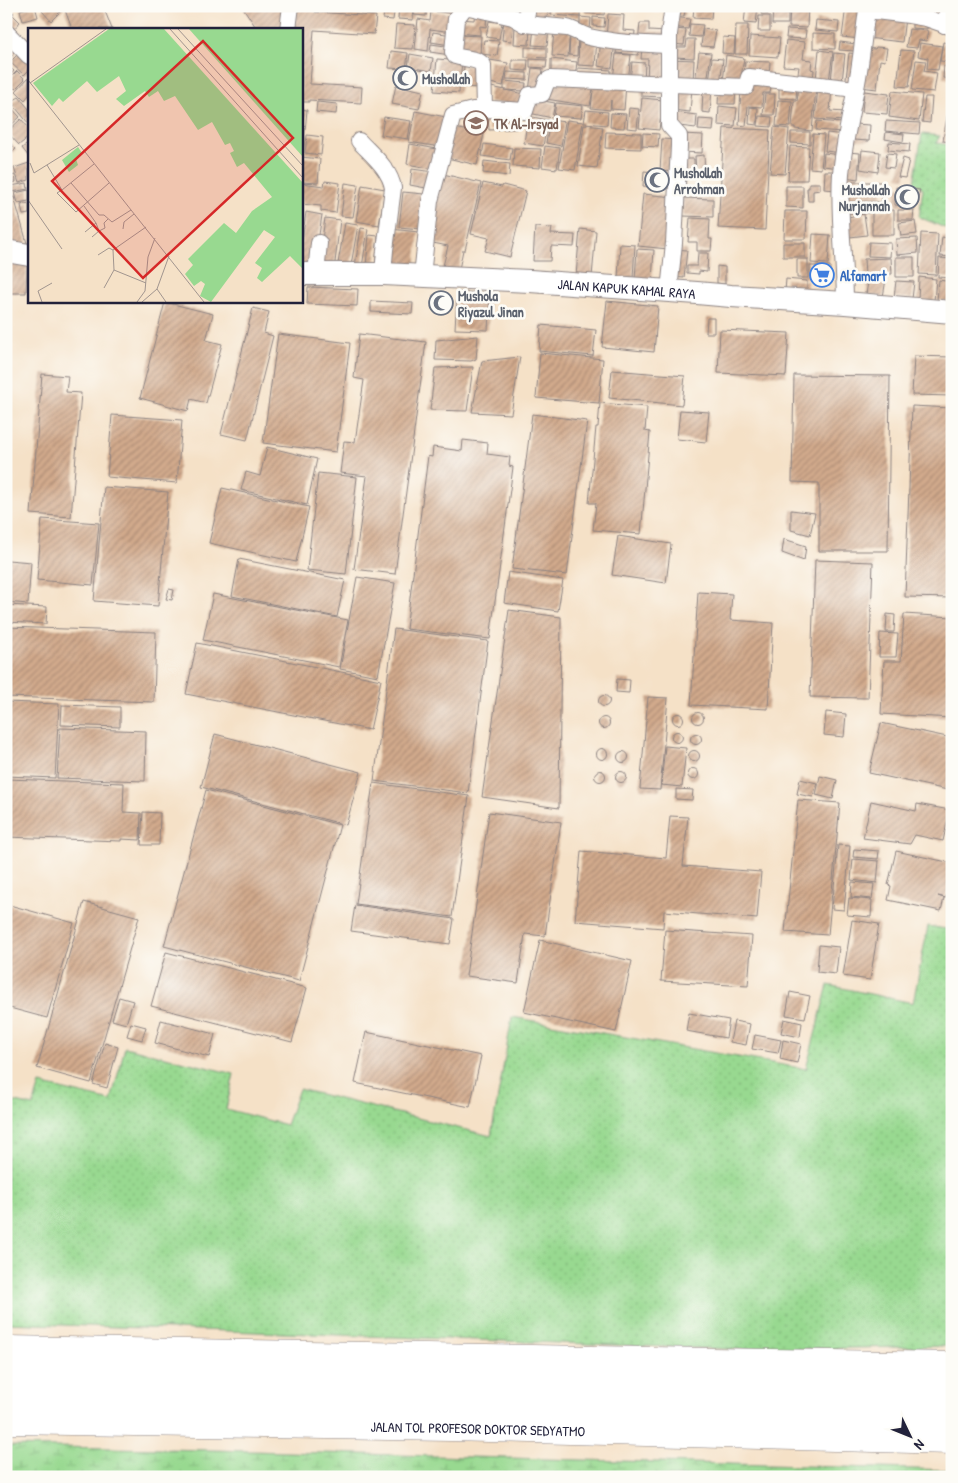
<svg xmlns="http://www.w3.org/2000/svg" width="958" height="1483" viewBox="0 0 958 1483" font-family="'Patrick Hand',sans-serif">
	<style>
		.grass { fill: url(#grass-dots); stroke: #5d7e66 }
		.wetland { fill: url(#wetland-marsh); stroke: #5d7e66 }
		.building { fill: url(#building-hatch) }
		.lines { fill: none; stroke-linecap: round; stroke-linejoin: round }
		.street-casing { stroke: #8c8281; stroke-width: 18 }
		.secondary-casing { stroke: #8c8281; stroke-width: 24 }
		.highway-casing { stroke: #8c8281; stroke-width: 29 }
		.street { stroke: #fff; stroke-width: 16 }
		.secondary { stroke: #fff; stroke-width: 22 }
		.highway { stroke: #fff; stroke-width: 28 }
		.labels { text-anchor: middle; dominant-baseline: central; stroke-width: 5; stroke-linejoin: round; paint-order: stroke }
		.worship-label { font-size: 14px; font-weight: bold; fill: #5b616d; stroke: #fdfcf7; text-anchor: start }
		.education-label { font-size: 14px; font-weight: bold; fill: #785e54; stroke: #fdfcf7; text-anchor: start }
		.shop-label { font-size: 14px; font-weight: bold; fill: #366cbe; stroke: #fdfcf7; text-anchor: start }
		.street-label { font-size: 14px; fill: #22223b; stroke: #fdfcf7 }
		.inset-road { fill: none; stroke: #a1958f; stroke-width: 1 }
		.view { fill: #d62828; fill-opacity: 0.15; stroke: #d62828; stroke-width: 2.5 }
		.inset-edge { fill: none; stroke: #22223b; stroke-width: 2.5 }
	</style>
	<defs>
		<pattern id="grass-dots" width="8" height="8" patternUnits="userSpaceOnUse" patternTransform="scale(1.25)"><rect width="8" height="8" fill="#98d990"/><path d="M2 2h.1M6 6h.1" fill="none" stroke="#83ba7d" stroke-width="1.8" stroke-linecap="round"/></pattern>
		<pattern id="wetland-marsh" width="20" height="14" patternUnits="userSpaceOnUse" patternTransform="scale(1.25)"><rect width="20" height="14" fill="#98d990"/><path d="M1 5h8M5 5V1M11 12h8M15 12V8" fill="none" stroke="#83ba7d"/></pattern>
		<pattern id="building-hatch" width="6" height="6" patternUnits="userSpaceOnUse" patternTransform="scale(1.25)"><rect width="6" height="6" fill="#d2aa8c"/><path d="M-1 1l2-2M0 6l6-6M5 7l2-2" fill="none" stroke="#aa8a74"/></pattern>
	</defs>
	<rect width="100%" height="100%" fill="#fdfcf7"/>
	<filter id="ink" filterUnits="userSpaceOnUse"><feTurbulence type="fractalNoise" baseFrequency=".02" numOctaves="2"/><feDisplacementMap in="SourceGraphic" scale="10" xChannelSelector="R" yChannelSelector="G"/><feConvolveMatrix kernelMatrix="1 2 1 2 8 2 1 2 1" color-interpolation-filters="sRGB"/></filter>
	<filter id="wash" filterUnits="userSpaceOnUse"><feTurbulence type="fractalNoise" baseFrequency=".0096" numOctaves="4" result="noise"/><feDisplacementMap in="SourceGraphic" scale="20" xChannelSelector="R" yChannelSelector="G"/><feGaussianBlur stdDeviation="1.12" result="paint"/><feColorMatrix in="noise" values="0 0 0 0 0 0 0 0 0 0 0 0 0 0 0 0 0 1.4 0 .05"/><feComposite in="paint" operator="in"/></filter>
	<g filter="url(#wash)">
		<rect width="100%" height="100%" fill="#f5e1c7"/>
		<path class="grass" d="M922,134L940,136L936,143L952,145V231L919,217L923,188L914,183Z
			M928,926L952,930V1346L753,1350L6,1323V1100L33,1106L40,1084L111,1101L125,1047L234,1074L226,1109L286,1125L299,1089L491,1136L512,1017L806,1069L828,985L913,1003Z"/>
		<path class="wetland" d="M6,1446L212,1450L952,1470V1477H6Z"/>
		<g id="blocks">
			<path class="building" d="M6,6L14,13L6,20Z
				M35,6L38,17L23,21L20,10Z
				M47,6H66L51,21L42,11Z
				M75,6H103L112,29H72L65,10Z
				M242,6H287L285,29H257Z
				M297,6H316L315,12L376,16L374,34L314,30L310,84L362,87L361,103L309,100V102H301V29H295Z
				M385,6H395L393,20L383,19Z
				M399,6H414L413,20L398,19Z
				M415,6H427L426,16L414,15Z
				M429,6H457V11L429,8Z
				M531,6H549L546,23L529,21Z
				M552,6H580V17L551,15Z
				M585,6H605L604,15L585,13Z
				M646,6H671V11L646,8Z
				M676,6H686L684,16L674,15Z
				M694,6L712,7L711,19L693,18Z
				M746,6H758L756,24L744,23Z
				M762,6H768V14H761Z
				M773,6H788V24H772Z
				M790,6H808L807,28L789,27Z
				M826,6H843V10L825,9Z
				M846,6H864L860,39L842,37Z
				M928,6H947L944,21L926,16Z
				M431,11L456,14L453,32L430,29L428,51L415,49L418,19L430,21Z
				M475,11L487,12L486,27L480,26V35L455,33L457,19L474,20Z
				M608,14L624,15L623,30L635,31L634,41L606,38Z
				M870,14L905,18L902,42L867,38Z
				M13,15L20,22L13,30L6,23Z
				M759,16H770V31H758Z
				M580,17L591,18L590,30H580Z
				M593,17L605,18L604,27L593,26Z
				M674,17L690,19L688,29L673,27Z
				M504,19L514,20L511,41L502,40Z
				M816,20L839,22L838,32L815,30Z
				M489,21L502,23L499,39L486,37Z
				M912,22L928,23L927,29L912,28Z
				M640,23H649V31L667,32L666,44L638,43Z
				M396,24L415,25L413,49L394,48Z
				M690,24L703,25L701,37L689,36Z
				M736,25H748L747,54H735Z
				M515,27H530L529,45L514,44Z
				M534,28L549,30L547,46L532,45Z
				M554,29H570L568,57L552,56Z
				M674,29L686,30L684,45L671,44Z
				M703,29L716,31L713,47L701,46Z
				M787,29L806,30L805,39L786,38Z
				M909,29L928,31L926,41L919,40L917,48L906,47Z
				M433,32L452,35L450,45L431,42Z
				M813,33L835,34V49L813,48Z
				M570,34H578L577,56L569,55Z
				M458,35L481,36L480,56L456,54Z
				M750,36L780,38L778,57L749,55Z
				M723,37L735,38L734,54L722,53Z
				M579,38L597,39L595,66L578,65Z
				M687,39H695L694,58L674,57L675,47H686Z
				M484,40L499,41L497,56L482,54Z
				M601,40L615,41L612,68L598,66Z
				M786,40L805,42L803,59L812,60L811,69L814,70L813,81L797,80L799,67L783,66Z
				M6,42L19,49L6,62Z
				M840,42L856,44L855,51L839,50Z
				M943,42L952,44L949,62L940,61Z
				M617,43L639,45L638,55L616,53Z
				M920,43L942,46L938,70L927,69L928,58L918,56Z
				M431,44L452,47L450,55L430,52Z
				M642,46H666L664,82L647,80L648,59H641Z
				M525,47L547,48V58L525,57Z
				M876,47L887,48L885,61L880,60L877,89L860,87L863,48L875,49Z
				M819,50L833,52L829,81L816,79Z
				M901,50L914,51L909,87L897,86Z
				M391,51L408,53L406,69L389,68Z
				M20,52L29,60V70L24,75L10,62Z
				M699,52L711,53L707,84L695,83Z
				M834,53L845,54L842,82L831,81Z
				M849,53L858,54L855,88L845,87Z
				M410,54L433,58L431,71L408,67Z
				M616,54L631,55L628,81L613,80Z
				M726,55L744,58L740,84L723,82Z
				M712,58L723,59L720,84L709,82Z
				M437,59L462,61L459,93L434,91Z
				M530,59L547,60L546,68L530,67Z
				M551,59L577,62L575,78L551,75Z
				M672,59L694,60L693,83L671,82Z
				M490,60L508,63L503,86L486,82Z
				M512,60H528L527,71L512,70Z
				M916,60L926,61L924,71L937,73L934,92L912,90Z
				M745,61L770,62L769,77L744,76Z
				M632,62L645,63L644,82L630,81Z
				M9,66L14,71L6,80V69Z
				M464,66L482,67L481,88L462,87Z
				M944,66L952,67L951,79L943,78Z
				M532,68L543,69L540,93L529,91Z
				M578,68L611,70L610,80L577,79Z
				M401,70L413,73L409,86L398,83Z
				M17,71L25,79L15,89L7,81Z
				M507,72L527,73V80L506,79Z
				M29,77V95L25,100L16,91Z
				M749,79L772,81L770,93H763L762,107L748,106L746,126L739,125L741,88Z
				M504,81L526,83L525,91L504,90Z
				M549,81L626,84L624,110L611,109V100L610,110L591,108L593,90L590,106L546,99Z
				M779,84H797L796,99L779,98Z
				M396,85L423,91L419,109L392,104Z
				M641,86L662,87V97L641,96Z
				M799,86L816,88L812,131L795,129V127H792L794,101H797Z
				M818,86L832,88L830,111L845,112L844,121L815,119Z
				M491,87L524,94L521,108L488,101Z
				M673,87L692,88L690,112L672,110Z
				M703,88L712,89L710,113L702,112Z
				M719,88H736L735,104H718Z
				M864,91L889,94L887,114L862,112Z
				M892,91L922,94L919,121L889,117Z
				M765,94H775L774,115H763Z
				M19,97L29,109V124L11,102Z
				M925,97H932L930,123L922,122Z
				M642,98L663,100L659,130L639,128Z
				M532,99L555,103L552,118L529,113Z
				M778,100L792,101L790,127L776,126Z
				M6,102L20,117L9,127L6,124Z
				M317,102L337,104L336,114L316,112Z
				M556,103L583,106L581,118L554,116Z
				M719,106L737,108L735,126L718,125Z
				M750,107L758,108L757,125L749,124Z
				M629,108L639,109L637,129L627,128Z
				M301,109L307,110L303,152H301Z
				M586,110L608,112L607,125L584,123Z
				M415,111L446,117L440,147L409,142Z
				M948,111H952V142L943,141Z
				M672,112L697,115L696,128L671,125Z
				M611,113L626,114L624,128L610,127Z
				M515,114L516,129L489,130L488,115Z
				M468,115L486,119L483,131L465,127Z
				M528,116L548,120L543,146L524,143Z
				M759,116L772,117L771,127L758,126Z
				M384,117L411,121L408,139L381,135Z
				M21,119L29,128V137L19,145L7,132Z
				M699,119L714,120L713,131L698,130Z
				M550,120L565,122L561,146L546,143Z
				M567,120L583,122L575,170L559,168Z
				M817,121L843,123L842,132L816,130Z
				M886,121L920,123L919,134L885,131Z
				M854,124L870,125L869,141L853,140Z
				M584,125L603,127L597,168L578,166Z
				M450,127L484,134L477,165L443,157Z
				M774,127L789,129L785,174L770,173Z
				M724,128L770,130L765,230L718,228Z
				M606,132L641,133V149L605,148Z
				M791,132H810V144L791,143Z
				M886,132L904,134L903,142L885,139Z
				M643,133L659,134L658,147L642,146Z
				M827,133L845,135L843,153L825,151Z
				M682,134L703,135L702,153L681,152Z
				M813,134L824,135L821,169L810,168Z
				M307,135L323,137L321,155L305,153Z
				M6,139L16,149L6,158Z
				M662,139L677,140L675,172L660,171Z
				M889,142L910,144L909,152L888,150Z
				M29,143V157L22,148Z
				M410,144L437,149L434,169L407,164Z
				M484,144L512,148L510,160L482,156Z
				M545,146L560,148L557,169L542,167Z
				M790,146L809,147L807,180H788Z
				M514,148L541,149L540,168L513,166Z
				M862,150L880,152L878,172L860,169Z
				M847,152L860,153L858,179L844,177Z
				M824,153L841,155L840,168L823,166Z
				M887,153L896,154L894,168L885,167Z
				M704,155L705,172H696L695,156Z
				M301,157L320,159L318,183L301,182Z
				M903,158L909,160L905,178L898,177Z
				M680,159H694V175H680Z
				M484,161L510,164L509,176L483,173Z
				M29,163V180L19,183L14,168Z
				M412,169L434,172L431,189L410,185Z
				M644,171L671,174L669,189L643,186Z
				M825,171H836V190L824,189Z
				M443,174L481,183L465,250H463L458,274L442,270L448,246L428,242Z
				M15,175L16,182L8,184L7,177Z
				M325,181L340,183L336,213L321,211V206L301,204V183L324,186Z
				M847,182H882V202H847Z
				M27,183L28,189L12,192L11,186Z
				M345,183L358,185L353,217L341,216Z
				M483,183L502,187L503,185L526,191L510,257L485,251L489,238L471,234Z
				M809,183H820V190L813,191V201H808L807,188H809Z
				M362,185L385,189L379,225L356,221Z
				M786,186H803V208L786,207Z
				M896,187L920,190L915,207L895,205Z
				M29,190V201L18,203L15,193Z
				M403,192L424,194L421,229L399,227Z
				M643,194L674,197L668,249L638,246Z
				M14,197L27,243L10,247L6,233V199Z
				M683,198L713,199V217L683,216Z
				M29,203V214L23,215L21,205Z
				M847,204H869V213H847Z
				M872,210H894V235H872Z
				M898,210H914L913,220H898Z
				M785,211H807L806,239H784Z
				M306,212L322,215L314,268L301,266V248Z
				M864,214L867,235L850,237L848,217Z
				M325,218L340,220L334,271L318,269Z
				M690,218L710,219L709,239H712L711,251H697V242H688Z
				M915,221L917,234L901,236L899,223Z
				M345,223L358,225L350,271L337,269Z
				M535,227L552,228L551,234L575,235L574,247L551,246L550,261H533Z
				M361,228L368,229L362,267L355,266Z
				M390,229L419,232L415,269L386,266Z
				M580,229L596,231L592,277L576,276Z
				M921,233L938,234L936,275L919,274Z
				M813,234L830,235L828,264L811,263Z
				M369,235L378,236L375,267L366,266Z
				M942,237L952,239V257L940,256Z
				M917,238L918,253L897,255L896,239Z
				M869,242L891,243L890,257L868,256Z
				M783,243H805V257H783Z
				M620,244L635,245L633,278H618Z
				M637,249L654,250L652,281L635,280Z
				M675,249L687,250L684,278L672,277Z
				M698,253H708L707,272L699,271V274L687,273V266H697Z
				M896,257H914V277H896Z
				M891,258L892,274L865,275L864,259Z
				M939,258L952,259V278L938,277Z
				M797,259H808V278H797Z
				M6,263L27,264L26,293H6Z
				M717,266L725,267V284L717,283Z
				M810,266H830V278L810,277Z
				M869,277L886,279L883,297L866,294Z
				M919,277L936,279L934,301L918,300Z
				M786,279L807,281V292L785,291Z
				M939,280L952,282V302L937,300Z
				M896,281L914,282L912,299L894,297Z
				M308,287L358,289L357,306L307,304Z
				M457,292L490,293L488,330L455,329Z
				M433,295L449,297L448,311L432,309Z
				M371,301L413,303L412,314L371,312Z
				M607,301L658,306L654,352L602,347Z
				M165,302L213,314L206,340L222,344L206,403L191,399L188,411L140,398Z
				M253,308L269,312L264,333L273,336L247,440L221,434Z
				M707,318H714V333H706Z
				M541,325L596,330L593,356L539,351Z
				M720,330L789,333L786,376L718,373Z
				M278,334L350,343L336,452L263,443Z
				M359,334L426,342L395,574L354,569L367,476L340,473L344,441L355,442L364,380L354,378Z
				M478,336L476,359L471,361L435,360L436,340Z
				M540,353L603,359L599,403L536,398Z
				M914,356L952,357V396L912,395Z
				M520,357L511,414L472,412L482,361Z
				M473,367L467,411L430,410L435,368Z
				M612,370L685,376L682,405L609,398Z
				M42,374L68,376L66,392L81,393L71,517L31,514Z
				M794,375L890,376L888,551H819V483L792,482Z
				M600,403L647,407L645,431L650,432L641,534L593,530L596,503H589L596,427H598Z
				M912,406L952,408V598L905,597Z
				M680,410L709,412L706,442L677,439Z
				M532,414L587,421L567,575L512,569Z
				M112,415L182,420L177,483L107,477Z
				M463,440L488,443L487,454L510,457L509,466L513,467L490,639L406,629L428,456L432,457L433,447L462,451Z
				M267,447L317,459L307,505L241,490L246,472L260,476Z
				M318,473L357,477L346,574L307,570Z
				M104,487L168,492L158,606L94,601Z
				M222,488L309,507L296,562L209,543Z
				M791,510L815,513L810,535L791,530Z
				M42,519L99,523L93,585L37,580Z
				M618,536L671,544L666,583L612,575Z
				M784,539L806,546L804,561L782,553Z
				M239,559L345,580L337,617L232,596Z
				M8,560L31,562L28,604L6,602Z
				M815,560L873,562L868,698L810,697Z
				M508,572L563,580L558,611L504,603Z
				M357,577L395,583L378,676L340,669Z
				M169,589L174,590L172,600L166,599Z
				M698,592L732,594L730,620L773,623L768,709L691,705Z
				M213,594L348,620L339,667L203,640Z
				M6,605L47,607L46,624L6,622Z
				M509,610L561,617L559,808L482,797Z
				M887,614L895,615L894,632H886Z
				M904,614L952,617V718L881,714L884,661H901Z
				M6,627L156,632L154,702L6,697Z
				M394,629L488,641L468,793L374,781Z
				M880,633L898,634L896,657H879Z
				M197,643L381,680L370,730L186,694Z
				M617,679L630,680L629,693L616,692Z
				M598.5 701a5.5 5.5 0 1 1 11 0a5.5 5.5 0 1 1-11 0Z
				M648,697L668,698L660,790L640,789Z
				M6,702L59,704L55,778L6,776Z
				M62,705L120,707V727L61,725Z
				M826,712L846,714L844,737L824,735Z
				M692.5 718a5.5 5.5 0 1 1 11 0a5.5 5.5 0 1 1-11 0Z
				M672.5 719a5.5 5.5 0 1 1 11 0a5.5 5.5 0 1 1-11 0Z
				M598.5 723a5.5 5.5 0 1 1 11 0a5.5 5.5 0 1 1-11 0Z
				M881,723L952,738V791L869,773Z
				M60,728L146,731L145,781L57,778Z
				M671.5 737a5.5 5.5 0 1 1 11 0a5.5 5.5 0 1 1-11 0Z
				M690.5 739a5.5 5.5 0 1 1 11 0a5.5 5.5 0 1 1-11 0Z
				M215,734L361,772L346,825L201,787Z
				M665,746L686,748L682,787L661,785Z
				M596.5 754a5.5 5.5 0 1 1 11 0a5.5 5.5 0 1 1-11 0Z
				M688.5 756a5.5 5.5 0 1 1 11 0a5.5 5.5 0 1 1-11 0Z
				M617.5 757a5.5 5.5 0 1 1 11 0a5.5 5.5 0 1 1-11 0Z
				M687.5 774a5.5 5.5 0 1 1 11 0a5.5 5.5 0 1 1-11 0Z
				M594.5 776a5.5 5.5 0 1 1 11 0a5.5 5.5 0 1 1-11 0Z
				M615.5 777a5.5 5.5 0 1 1 11 0a5.5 5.5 0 1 1-11 0Z
				M820,776L837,780L833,799L816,795Z
				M6,779L124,783L123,812L141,813L140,840L121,839V841L6,837Z
				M800,779L817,783L813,797L797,794Z
				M373,783L469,796L452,917L356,904Z
				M676,789L693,790L692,800L676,799Z
				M206,790L340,825L299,981L164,946Z
				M798,800L840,803L828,935L785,932Z
				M871,801L916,811L917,804L950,810L943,841L915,835L910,844L863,838Z
				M143,812L160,813L159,845H141Z
				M489,812L561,822L545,936L525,934L518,983L466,976Z
				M670,816L688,817L683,866L761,872L757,919L664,911L663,928L575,921L581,851L666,858Z
				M838,845L850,846L844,910L832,909Z
				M854,849L879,851L878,859L853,857Z
				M896,851L952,863V871L946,898L938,896L944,898L941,911L888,900L891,886L888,885Z
				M853,859L879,861L877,883L851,880Z
				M852,882L874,884L872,899L851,897Z
				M849,898L872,900L871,917L847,915Z
				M84,902L139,917L91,1083L37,1068Z
				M6,904L74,923L47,1018L6,1007Z
				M355,905L454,919L450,944L351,931Z
				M852,920L879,924L870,980L843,976Z
				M665,930L752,936L748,986L661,981Z
				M540,940L632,961L616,1032L524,1012Z
				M819,945L839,947L836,974L817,972Z
				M166,952L307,988L292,1042L151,1006Z
				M790,992L810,996L805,1018L786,1015Z
				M119,997L133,1001L126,1024L112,1020Z
				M689,1013L729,1020L726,1038L686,1031Z
				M784,1019L802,1023L800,1037L781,1033Z
				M161,1020L215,1034L209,1057L155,1043Z
				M734,1021L750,1024L746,1045L730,1042Z
				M131,1023L146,1027L142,1040L127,1036Z
				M366,1032L481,1056L470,1107L355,1083Z
				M755,1035L781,1040L778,1053L752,1049Z
				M783,1040L801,1044L797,1063L780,1059Z
				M105,1043L118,1047L107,1088L93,1084Z"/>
		</g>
	</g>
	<g filter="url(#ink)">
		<use href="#blocks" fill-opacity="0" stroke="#8c8281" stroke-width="1"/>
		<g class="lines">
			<g class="street-casing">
				<path id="street" d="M465,6L513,17L525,24
					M528,6L525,24L567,28C575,30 582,35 589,37C615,43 642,44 669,45
					M465,7L456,19L453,52L455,56C464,59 477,58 483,65L484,109
					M944,25L949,6
					M288,29L291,6
					M6,32L29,56
					M359,141C372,155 390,169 393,188L385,250L383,274
					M316,274L319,243
					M422,276L430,201L453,115L473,110L492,109L525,111L530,95L542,94L547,81L550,79L746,87L749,77L856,89
					M669,291L674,243L679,146V136L669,125V34L673,6
					M845,303C845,260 838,216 841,173C844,146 849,120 855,93C861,66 863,37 867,10L909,15L926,18L952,27"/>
			</g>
			<g class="secondary-casing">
				<g id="secondary">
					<path d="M6,251L29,255"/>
					<path id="s1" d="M301,274H383L530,281L697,293L731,296L845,303L952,312"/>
				</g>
			</g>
			<g class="highway-casing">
				<g id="highway">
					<path d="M6,1350L952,1366"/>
					<path d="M6,1375L952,1392"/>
					<path d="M6,1401L952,1413"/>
					<path id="s2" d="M6,1420L450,1427L952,1440"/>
				</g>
			</g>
			<use href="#street" class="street"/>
			<use href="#secondary" class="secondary"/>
			<use href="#highway" class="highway"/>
		</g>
	</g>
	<defs>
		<g id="mosque-ring" transform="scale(1.25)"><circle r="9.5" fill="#fdfcf7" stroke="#6b7280" stroke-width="1.5"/><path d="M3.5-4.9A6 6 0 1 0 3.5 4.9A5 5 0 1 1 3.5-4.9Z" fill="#6b7280"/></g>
		<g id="school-ring" transform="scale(1.25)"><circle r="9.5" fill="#fdfcf7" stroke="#8d6e63" stroke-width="1.5"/><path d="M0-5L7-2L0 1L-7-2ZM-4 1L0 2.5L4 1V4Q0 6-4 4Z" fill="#8d6e63"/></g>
		<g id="supermarket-ring" transform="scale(1.25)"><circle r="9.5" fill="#fdfcf7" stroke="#3f7fe0" stroke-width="1.5"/><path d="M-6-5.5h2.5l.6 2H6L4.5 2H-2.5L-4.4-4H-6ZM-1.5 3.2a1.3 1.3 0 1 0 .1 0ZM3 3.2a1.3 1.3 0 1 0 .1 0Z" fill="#3f7fe0"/></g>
	</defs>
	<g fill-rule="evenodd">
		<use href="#mosque-ring" x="405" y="78"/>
		<use href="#school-ring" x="476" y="123"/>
		<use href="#mosque-ring" x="657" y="180"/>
		<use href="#mosque-ring" x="907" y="197"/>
		<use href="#supermarket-ring" x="822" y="275"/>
		<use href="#mosque-ring" x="441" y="303"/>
	</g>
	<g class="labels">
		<g class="worship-label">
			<text x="422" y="78">Mushollah</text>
			<text x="674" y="172">Mushollah<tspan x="674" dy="16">Arrohman</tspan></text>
			<text x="890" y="189" text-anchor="end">Mushollah<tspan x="890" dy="16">Nurjannah</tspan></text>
			<text x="458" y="295">Mushola<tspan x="458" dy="16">Riyazul Jinan</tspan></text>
		</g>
		<g class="education-label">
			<text x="494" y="123">TK Al-Irsyad</text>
		</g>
		<g class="shop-label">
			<text x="840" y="275">Alfamart</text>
		</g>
		<g class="street-label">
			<text stroke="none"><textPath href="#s1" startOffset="326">JALAN KAPUK KAMAL RAYA</textPath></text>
			<text stroke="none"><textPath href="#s2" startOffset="472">JALAN TOL PROFESOR DOKTOR SEDYATMO</textPath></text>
		</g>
	</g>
	<g transform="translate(28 28)">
		<rect width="275" height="275" fill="#f5e1c7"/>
		<path d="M81,1H136L275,155V241L262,228L234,254L229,250L234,240L227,235L247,209L236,202L183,274L172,268L177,256L173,253L166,258L157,246L165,237L160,231L196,195L208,205L224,183L244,169L216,135L209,139L202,125L206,123L202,115L197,117L184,94L170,102L147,68L136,73L130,63L121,69L117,63L96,78L88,71L98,63L91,48L69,64L59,53L35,74L31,70L24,78L5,55ZM50,119L54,125L48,131L50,137L41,144L34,132Z" fill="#98d990"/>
		<path d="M161,1H275V129L242,92Z" fill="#98d990"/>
		<path class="inset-road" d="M142,1L275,150M150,1L275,138M0,52L176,274M2,55L78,1M2,135L6,145L51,117M19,137L34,162L66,136M43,155L71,187H76L84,194L103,182M34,162L29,165L48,184L81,155M0,172L34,221M56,178L68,195L57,204M95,201L96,194L106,186M71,203L77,200L76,195L80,191M64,209L71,203L68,195M70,227L81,220L85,222L118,199M86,242L118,255M76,260L86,242L85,222M129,261L138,274M14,274L10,263L24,255M109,274L117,263L120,229L127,210M114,274L129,261L141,228"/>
		<path class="view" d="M175,13L265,110L115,250L24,153Z"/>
		<rect width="275" height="275" class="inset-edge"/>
	</g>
	<rect width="958" height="1483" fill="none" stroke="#fdfcf7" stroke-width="25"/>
	<g transform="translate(910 1436) rotate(133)" stroke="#fdfcf7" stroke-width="4" paint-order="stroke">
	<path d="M0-4L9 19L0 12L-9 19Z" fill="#22223b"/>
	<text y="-8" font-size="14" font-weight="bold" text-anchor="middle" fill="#22223b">N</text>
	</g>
</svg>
